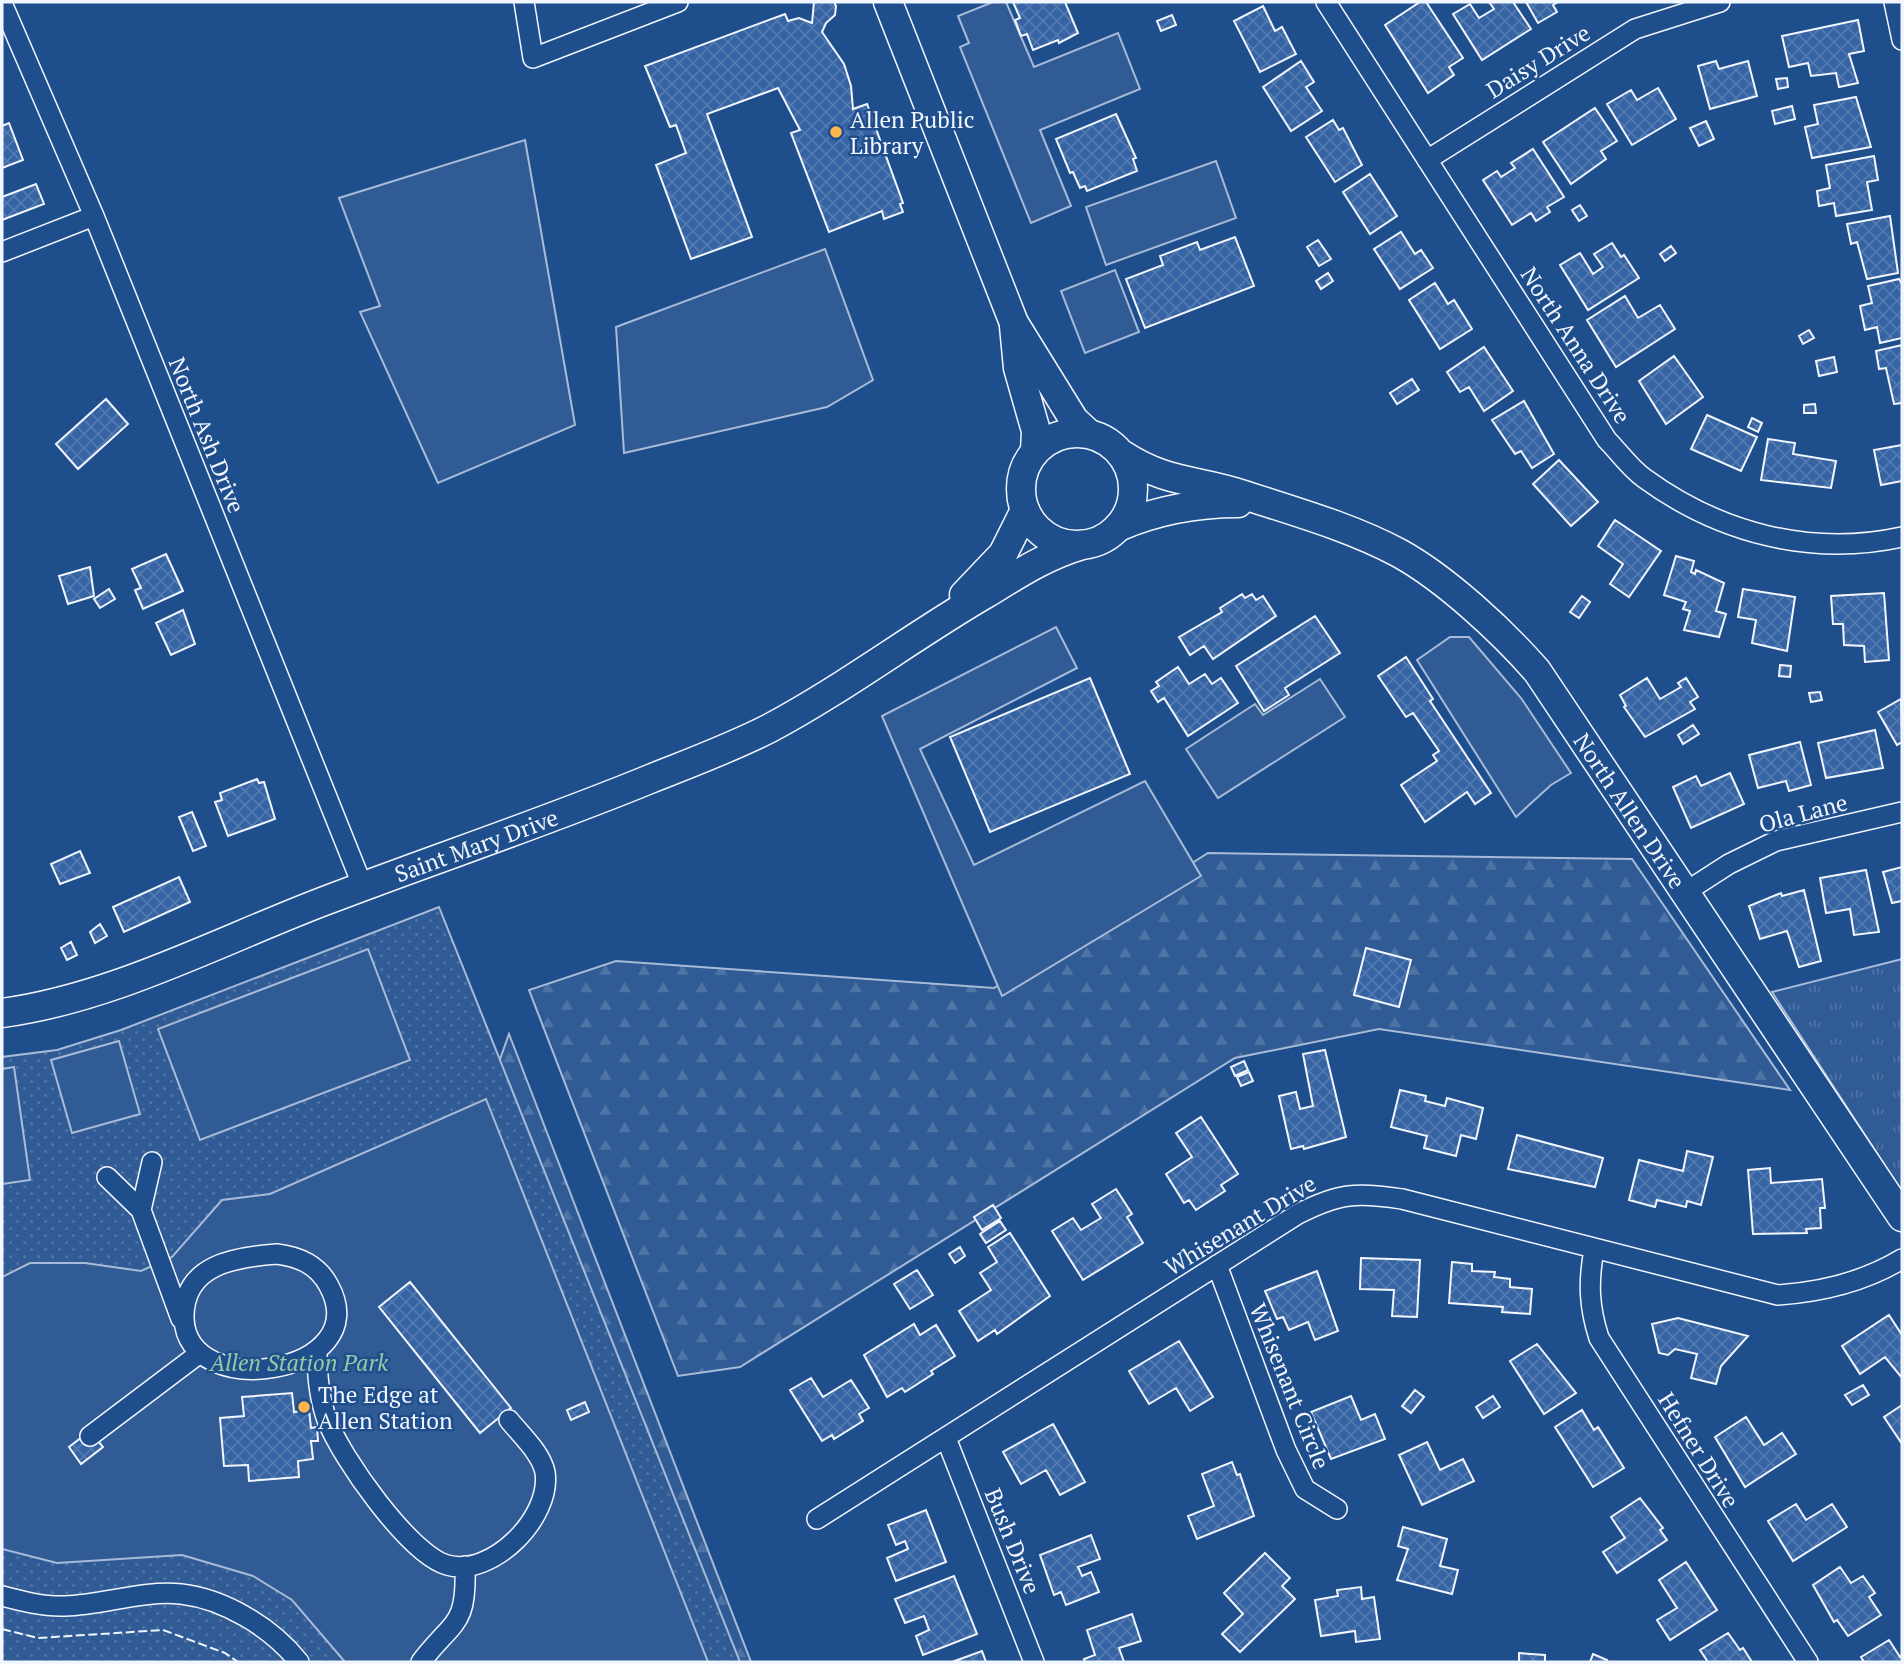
<svg xmlns="http://www.w3.org/2000/svg" width="1904" height="1664" viewBox="0 0 1904 1664" font-family="'PT Serif',serif">
	<style>
		.grass { fill: url(#grass-tufts); stroke: #a8bbd7; stroke-width: 2 }
		.forest { fill: url(#forest-firs); stroke: #a8bbd7; stroke-width: 2 }
		.park { fill: url(#park-dots); stroke: #a8bbd7; stroke-width: 2 }
		.built { fill: #305b95; stroke: #a8bbd7; stroke-width: 2 }
		.building { fill: url(#building-cross-hatch); stroke: #f2f6ff; stroke-width: 2 }
		.lines { fill: none; stroke-linecap: round; stroke-linejoin: round }
		.street-casing { stroke: #f2f6ff; stroke-width: 22 }
		.secondary-casing { stroke: #f2f6ff; stroke-width: 31 }
		.street { stroke: #1f4e8c; stroke-width: 19 }
		.secondary { stroke: #1f4e8c; stroke-width: 28 }
		.fence { stroke: #f2f6ff; stroke-width: 2; stroke-dasharray: 9 3.5; stroke-linecap: butt }
		.poi-dot { fill: #ffb74d; stroke: #1f4e8c; stroke-width: 2.5 }
		.labels { text-anchor: middle; dominant-baseline: central; stroke-width: 5; stroke-linejoin: round; paint-order: stroke }
		.street-label { font-size: 23px; fill: #f2f6ff; stroke: #1f4e8c }
		.poi-label { font-size: 23px; fill: #f2f6ff; stroke: #1f4e8c; text-anchor: start }
		.park-label { font-size: 23px; font-style: italic; fill: #97c8a6; stroke: #1f4e8c }
	</style>
	<defs>
		<pattern id="grass-tufts" width="24" height="20" patternUnits="userSpaceOnUse" patternTransform="scale(1.75)"><rect width="24" height="20" fill="#305b95"/><path d="M3 7l-1-3M5 7V3M7 7l1-3M15 17l-1-3M17 17v-4M19 17l1-3" fill="none" stroke="#4e73a5"/></pattern>
		<pattern id="forest-firs" width="22" height="20" patternUnits="userSpaceOnUse" patternTransform="scale(1.75)"><rect width="22" height="20" fill="#305b95"/><path d="M5 1l3.5 6h-7zM16 11l3.5 6h-7z" fill="#4e73a5"/></pattern>
		<pattern id="park-dots" width="8" height="8" patternUnits="userSpaceOnUse" patternTransform="scale(1.75)"><rect width="8" height="8" fill="#305b95"/><path d="M2 2h.1M6 6h.1" fill="none" stroke="#4e73a5" stroke-width="1.8" stroke-linecap="round"/></pattern>
		<pattern id="building-cross-hatch" width="8" height="8" patternUnits="userSpaceOnUse" patternTransform="scale(1.75)"><rect width="8" height="8" fill="#3563a3"/><path d="M0 0l8 8M0 8l8-8" fill="none" stroke="#537ab1"/></pattern>
	</defs>
	<rect width="100%" height="100%" fill="#1f4e8c"/>
	<path class="grass" d="M1902,959V1192L1772,992Z"/>
	<path class="forest" d="M1208,853L1632,859L1790,1090L1379,1029L1235,1058L740,1367L678,1376L529,990L616,961L994,988Z
		M509,1034L751,1662H708L486,1099Z"/>
	<path class="park" d="M439,907L740,1662H2V1057L57,1050L121,1030Z"/>
	<path class="built" d="M993,2H1006L1034,67L1118,33L1140,89L1040,130L1071,206L1031,223L960,47L969,43L958,16Z
		M525,140L575,425L438,483L360,312L380,306L339,198Z
		M1216,161L1236,218L1106,265L1086,207Z
		M825,249L873,380L827,407L624,453L616,327Z
		M1115,270L1139,332L1085,353L1061,291Z
		M1056,627L1077,668L920,749L974,865L1145,781L1201,876L1002,996L882,716Z
		M1450,637H1469L1521,698L1571,773L1551,785L1516,817L1417,660Z
		M1320,679L1345,717L1218,798L1186,749L1255,704L1263,715Z
		M368,949L410,1060L200,1140L158,1029Z
		M119,1041L140,1114L72,1133L51,1060Z
		M14,1067L30,1180L2,1184V1069Z
		M486,1099L708,1662H345L292,1600L253,1576L182,1555L57,1563L2,1549V1277L30,1263H85L141,1271L172,1257L222,1200L270,1194Z"/>
	<path class="building" d="M814,2H834L836,6L835,15L826,23L822,32L844,64L851,86L853,109L867,104L903,203L900,204L903,212L884,219L882,211L829,232L791,133L800,130L778,88L707,114L752,237L691,259L656,165L686,153L676,125L670,127L645,66L785,14L788,21L799,18L812,23Z
		M1013,2H1065L1078,33L1059,43L1058,40L1033,50L1027,34L1021,36L1015,20L1020,18Z
		M1420,2H1426L1463,58L1449,67L1454,75L1428,93L1385,25Z
		M1489,2H1513L1531,29L1482,60L1453,14L1470,4L1479,18L1494,9Z
		M1526,2H1558L1553,5L1557,12L1538,23Z
		M1263,6L1275,31L1282,27L1296,54L1260,72L1234,21Z
		M1172,15L1176,25L1161,31L1157,21Z
		M1858,20L1864,51L1849,54L1858,83L1839,87L1836,73L1811,76L1808,63L1789,67L1782,36Z
		M1301,61L1314,82L1306,87L1322,111L1291,131L1263,87Z
		M1716,61L1719,69L1748,61L1757,96L1710,109L1698,66Z
		M1787,78L1788,87L1778,89L1776,79Z
		M1658,88L1676,119L1632,145L1607,104L1631,90L1637,100Z
		M1856,97L1871,147L1812,158L1805,127L1818,124L1814,105Z
		M1792,106L1795,119L1775,124L1772,111Z
		M1595,108L1617,141L1601,151L1606,159L1571,184L1543,142Z
		M1116,114L1136,158L1133,159L1137,171L1087,191L1085,186L1080,188L1073,172L1070,173L1056,139Z
		M1333,120L1339,130L1343,128L1362,165L1335,182L1306,137Z
		M1706,121L1714,139L1699,146L1690,128Z
		M9,123L23,160L2,168V126Z
		M1533,149L1564,197L1547,207L1550,212L1536,221L1531,213L1512,225L1483,180L1497,171L1501,177L1515,168L1511,163Z
		M1874,156L1878,180L1867,182L1872,210L1836,216L1834,203L1819,206L1817,191L1830,188L1826,165Z
		M1370,174L1397,216L1370,234L1343,192Z
		M36,184L44,204L2,220V197Z
		M1580,205L1587,216L1579,221L1572,210Z
		M1890,216L1898,273L1867,279L1857,242L1851,244L1847,224Z
		M1401,232L1415,254L1421,250L1433,268L1400,289L1374,249Z
		M1235,237L1254,286L1145,328L1126,279L1163,265L1160,256L1197,242L1200,250Z
		M1318,240L1331,259L1319,266L1307,247Z
		M1612,243L1621,257L1624,255L1639,278L1588,310L1560,265L1580,253L1593,274L1603,267L1594,254Z
		M1671,246L1676,253L1665,261L1660,254Z
		M1328,273L1333,281L1321,289L1316,281Z
		M1899,279L1902,284V338L1880,343L1877,327L1865,330L1860,306L1872,303L1868,286Z
		M1435,283L1448,304L1454,300L1472,329L1440,349L1409,300Z
		M1625,296L1638,318L1660,305L1675,329L1616,367L1587,320Z
		M1809,330L1814,338L1803,344L1799,336Z
		M1902,345V403L1894,404L1886,368L1879,369L1876,351Z
		M1484,347L1513,391L1484,411L1469,387L1460,392L1447,372Z
		M1674,356L1703,397L1666,424L1639,381Z
		M1834,357L1837,372L1819,376L1816,361Z
		M1412,379L1419,390L1397,404L1390,393Z
		M106,399L128,424L78,469L56,444Z
		M1524,401L1554,454L1532,468L1521,451L1515,454L1492,420Z
		M1815,404L1816,413H1804V405Z
		M1707,415L1757,437L1741,471L1691,449Z
		M1752,418L1762,423L1758,432L1748,427Z
		M1768,439L1795,443L1793,454L1836,461L1831,488L1761,480Z
		M1902,445V481L1881,485L1874,450Z
		M1559,460L1598,502L1571,526L1533,484Z
		M1615,520L1661,551L1629,597L1610,584L1623,564L1598,546Z
		M166,554L183,591L143,609L135,590L141,588L132,569Z
		M1676,556L1694,561L1691,572L1695,574L1696,570L1724,583L1716,611L1726,614L1719,637L1684,630L1690,611L1683,609L1686,602L1664,595Z
		M90,567L94,596L68,604L59,576Z
		M109,589L115,599L100,608L94,599Z
		M1743,589L1795,597L1787,651L1752,643L1756,620L1738,617Z
		M1884,593L1889,660L1865,662L1864,646L1844,645L1843,624H1833L1831,596Z
		M1242,594L1245,598L1252,594L1256,600L1263,596L1276,616L1213,659L1204,646L1190,655L1179,637L1222,612L1220,608Z
		M1582,596L1590,602L1579,618L1570,612Z
		M183,610L195,644L171,655L156,623Z
		M1315,616L1340,653L1285,688L1289,695L1264,711L1236,666Z
		M1406,657L1433,699L1430,701L1491,793L1475,804L1467,792L1425,822L1401,785L1437,761L1433,755L1439,751L1413,713L1406,717L1378,676Z
		M1780,665L1791,666L1790,677L1779,676Z
		M1178,667L1189,684L1205,674L1212,684L1221,678L1238,703L1188,736L1164,698L1158,702L1151,691L1159,686L1156,682Z
		M1090,678L1130,774L990,832L950,737Z
		M1647,678L1660,699L1681,687L1678,683L1686,678L1698,697L1690,702L1695,709L1645,737L1624,707L1626,706L1620,695Z
		M1820,692L1822,700L1811,702L1809,693Z
		M1901,699L1902,742L1897,745L1878,712Z
		M1693,725L1699,734L1683,744L1678,735Z
		M1875,730L1883,768L1826,778L1818,743Z
		M1800,742L1811,785L1789,791L1786,781L1758,788L1749,755Z
		M1730,773L1744,804L1691,828L1673,787L1696,776L1701,786Z
		M257,779L259,783L264,782L275,819L228,836L215,802L222,800L220,793Z
		M192,812L206,846L193,851L179,817Z
		M80,851L90,873L60,884L51,864Z
		M1902,867V901L1892,903L1883,872Z
		M1866,870L1879,932L1854,935L1850,909L1826,913L1820,878Z
		M179,877L190,902L124,932L113,907Z
		M1804,890L1821,961L1799,967L1787,931L1760,939L1749,906L1781,893L1782,896Z
		M100,924L107,936L95,943L90,932Z
		M71,942L77,955L67,960L61,948Z
		M1366,948L1411,960L1399,1007L1354,995Z
		M1325,1050L1346,1137L1304,1149L1303,1146L1291,1149L1279,1096L1296,1092L1300,1109L1313,1106L1303,1054Z
		M1244,1061L1248,1070L1235,1076L1231,1067Z
		M1249,1072L1253,1081L1241,1086L1237,1077Z
		M1400,1090L1426,1096L1425,1101L1445,1106L1447,1098L1483,1108L1476,1139L1461,1135L1456,1156L1424,1148L1427,1136L1391,1127Z
		M1201,1117L1238,1174L1221,1185L1225,1191L1196,1210L1189,1200L1184,1203L1166,1174L1192,1157L1176,1133Z
		M1517,1135L1603,1158L1595,1187L1508,1169Z
		M1687,1151L1713,1157L1701,1205L1687,1201L1686,1207L1657,1200L1655,1207L1629,1200L1639,1160L1683,1171Z
		M1770,1168L1771,1183L1822,1179L1825,1208H1820L1821,1228L1806,1229L1807,1233L1753,1234L1748,1170Z
		M1116,1189L1132,1214L1127,1217L1143,1243L1083,1280L1052,1231L1073,1218L1081,1230L1101,1218L1092,1204Z
		M993,1205L1001,1218L982,1230L974,1217Z
		M1000,1221L1006,1230L986,1243L980,1234Z
		M1010,1233L1050,1296L997,1334L995,1330L978,1341L959,1311L991,1290L980,1273L997,1262L988,1247Z
		M960,1247L965,1256L955,1263L949,1254Z
		M1361,1258L1420,1260L1417,1317L1392,1316L1394,1290L1360,1289Z
		M1452,1262L1472,1264V1271L1495,1272L1494,1277L1510,1279V1287L1532,1289L1530,1314L1502,1312L1503,1307L1449,1303Z
		M917,1270L933,1295L910,1309L894,1284Z
		M1317,1271L1338,1331L1315,1340L1308,1322L1289,1330L1283,1317L1277,1319L1265,1291Z
		M410,1282L511,1408L480,1433L379,1307Z
		M1889,1315L1902,1335V1378L1885,1357L1860,1374L1842,1346Z
		M1678,1318L1748,1336L1721,1366L1716,1384L1691,1378L1697,1354L1675,1349L1668,1355L1659,1353L1652,1324Z
		M914,1324L920,1335L936,1325L955,1356L931,1371L933,1374L905,1392L902,1388L887,1397L864,1355Z
		M1179,1341L1213,1397L1190,1411L1176,1388L1149,1404L1129,1371Z
		M1537,1344L1576,1393L1544,1414L1510,1361Z
		M811,1378L823,1397L851,1380L869,1408L859,1414L863,1421L834,1439L832,1435L822,1441L790,1390Z
		M1863,1385L1869,1395L1852,1405L1845,1395Z
		M1415,1390L1424,1397L1411,1413L1402,1406Z
		M292,1393L294,1412L309,1410L311,1428L317,1427L318,1441H311L313,1459L298,1461L299,1477L249,1481L248,1465L224,1466L220,1418L244,1416L242,1397Z
		M1351,1396L1361,1420L1375,1414L1385,1439L1331,1459L1311,1412Z
		M1493,1396L1500,1407L1483,1418L1476,1407Z
		M585,1402L589,1412L571,1420L567,1410Z
		M1902,1405V1444L1884,1417Z
		M1582,1410L1594,1430L1598,1427L1624,1468L1593,1487L1555,1427Z
		M1746,1417L1764,1445L1782,1433L1796,1454L1745,1487L1715,1437Z
		M1053,1424L1085,1482L1060,1495L1046,1470L1021,1484L1003,1452Z
		M90,1431L103,1447L81,1464L69,1447Z
		M1427,1442L1440,1470L1463,1459L1474,1481L1422,1505L1399,1455Z
		M1232,1462L1237,1475L1240,1474L1254,1516L1197,1539L1188,1516L1214,1506L1202,1474Z
		M1640,1498L1663,1528L1660,1530L1667,1540L1617,1573L1603,1552L1625,1538L1611,1517Z
		M1796,1504L1806,1520L1832,1504L1847,1527L1793,1561L1768,1521Z
		M926,1510L946,1562L896,1581L887,1558L908,1549L905,1541L896,1545L888,1525Z
		M1403,1527L1447,1539L1440,1566L1458,1570L1452,1594L1397,1580L1408,1549L1398,1546Z
		M1091,1535L1100,1559L1078,1567L1082,1576L1091,1572L1099,1592L1066,1605L1061,1592L1054,1595L1040,1555Z
		M1265,1553L1290,1578L1282,1586L1295,1599L1240,1652L1222,1634L1243,1614L1224,1593Z
		M1686,1562L1717,1610L1670,1640L1657,1620L1677,1608L1659,1580Z
		M1840,1567L1851,1583L1863,1576L1875,1593L1869,1597L1881,1615L1848,1636L1837,1620L1834,1622L1813,1585Z
		M954,1576L977,1634L923,1655L916,1636L929,1630L924,1616L905,1623L895,1599Z
		M1361,1587L1362,1599L1374,1597L1380,1639L1356,1642L1355,1631L1321,1636L1315,1600L1338,1596L1337,1590Z
		M1132,1614L1141,1641L1119,1648L1124,1662H1085L1084,1659L1095,1655L1087,1630Z
		M1728,1633L1740,1650L1743,1648L1752,1662H1708L1700,1650Z
		M1889,1640L1900,1657L1902,1655V1662H1864L1861,1657Z
		M982,1651L986,1662H952Z
		M1519,1653L1545,1655V1662H1519Z
		M1593,1654L1607,1660L1606,1662H1590Z"/>
	<g class="lines">
		<g class="street-casing">
			<path id="street" d="M524,2L533,58L678,2
				M1326,2L1607,440C1619,452 1630,468 1644,478C1719,533 1811,557 1902,537
				M1894,2L1902,40
				M2,3L94,216L363,887
				M1427,160L1635,29L1720,2
				M2,252L94,216
				M1684,893L1729,864L1776,841L1902,812
				M107,1177L141,1210L181,1319
				M141,1210L152,1162
				M1594,1250C1588,1282 1589,1307 1599,1338L1808,1662
				M277,1254C300,1257 318,1265 329,1286C377,1374 186,1404 184,1318C183,1264 236,1257 277,1254Z
				M1217,1265L1286,1450L1305,1489L1337,1509
				M317,1352C317,1375 319,1398 327,1420C341,1457 409,1554 447,1565C492,1578 552,1517 545,1472C541,1453 521,1435 509,1420
				M90,1436L200,1353
				M946,1438L1034,1662
				M817,1519L1298,1214C1339,1193 1357,1192 1402,1199L1778,1295C1822,1292 1864,1282 1902,1259
				M2,1596C21,1601 44,1607 65,1606C104,1605 142,1590 181,1594C225,1599 272,1628 299,1662
				M421,1662C454,1619 467,1627 465,1566"/>
		</g>
		<g class="secondary-casing">
			<g id="secondary">
				<path d="M888,2L1014,323L1074,420L1088,433"/>
				<path d="M1014,326L1018,368L1036,431L1035,451"/>
				<circle cx="1077" cy="489" r="56"/>
				<path id="s1" d="M1123,455C1168,484 1196,479 1244,495C1296,512 1350,527 1399,553C1446,579 1502,631 1537,671L1902,1217"/>
				<path d="M1118,527C1157,510 1195,503 1238,503"/>
				<path d="M964,595L1003,554L1025,510"/>
				<path id="s2" d="M2,1013C114,998 221,940 327,900C434,859 543,823 650,779C690,763 731,748 770,728C845,688 913,636 987,593C1018,574 1047,555 1082,545"/>
			</g>
		</g>
		<use href="#street" class="street"/>
		<use href="#secondary" class="secondary"/>
		<path class="fence" d="M2,1629L38,1638L163,1630L225,1653L238,1662"/>
	</g>
	<g class="poi-dot">
		<circle cx="836" cy="132" r="7"/>
		<circle cx="304" cy="1407" r="7"/>
	</g>
	<g class="labels">
		<g class="street-label">
			<text transform="translate(1538 61) rotate(-32)">Daisy Drive</text>
			<text transform="translate(1576 345) rotate(57)">North Anna Drive</text>
			<text transform="translate(207 435) rotate(68)">North Ash Drive</text>
			<text stroke="none"><textPath href="#s1" startOffset="644">North Allen Drive</textPath></text>
			<text transform="translate(1803 813) rotate(-15)">Ola Lane</text>
			<text stroke="none"><textPath href="#s2" startOffset="504">Saint Mary Drive</textPath></text>
			<text transform="translate(1240 1225) rotate(-31)">Whisenant Drive</text>
			<text transform="translate(1290 1386) rotate(68)">Whisenant Circle</text>
			<text transform="translate(1699 1450) rotate(58)">Hefner Drive</text>
			<text transform="translate(1013 1541) rotate(68)">Bush Drive</text>
		</g>
		<g class="poi-label">
			<text x="850" y="119">Allen Public<tspan x="850" dy="26">Library</tspan></text>
			<text x="318" y="1394">The Edge at<tspan x="318" dy="26">Allen Station</tspan></text>
		</g>
		<g class="park-label">
			<text x="299" y="1362">Allen Station Park</text>
		</g>
	</g>
	<rect width="1904" height="1664" fill="none" stroke="#f2f6ff" stroke-width="7"/>
</svg>
